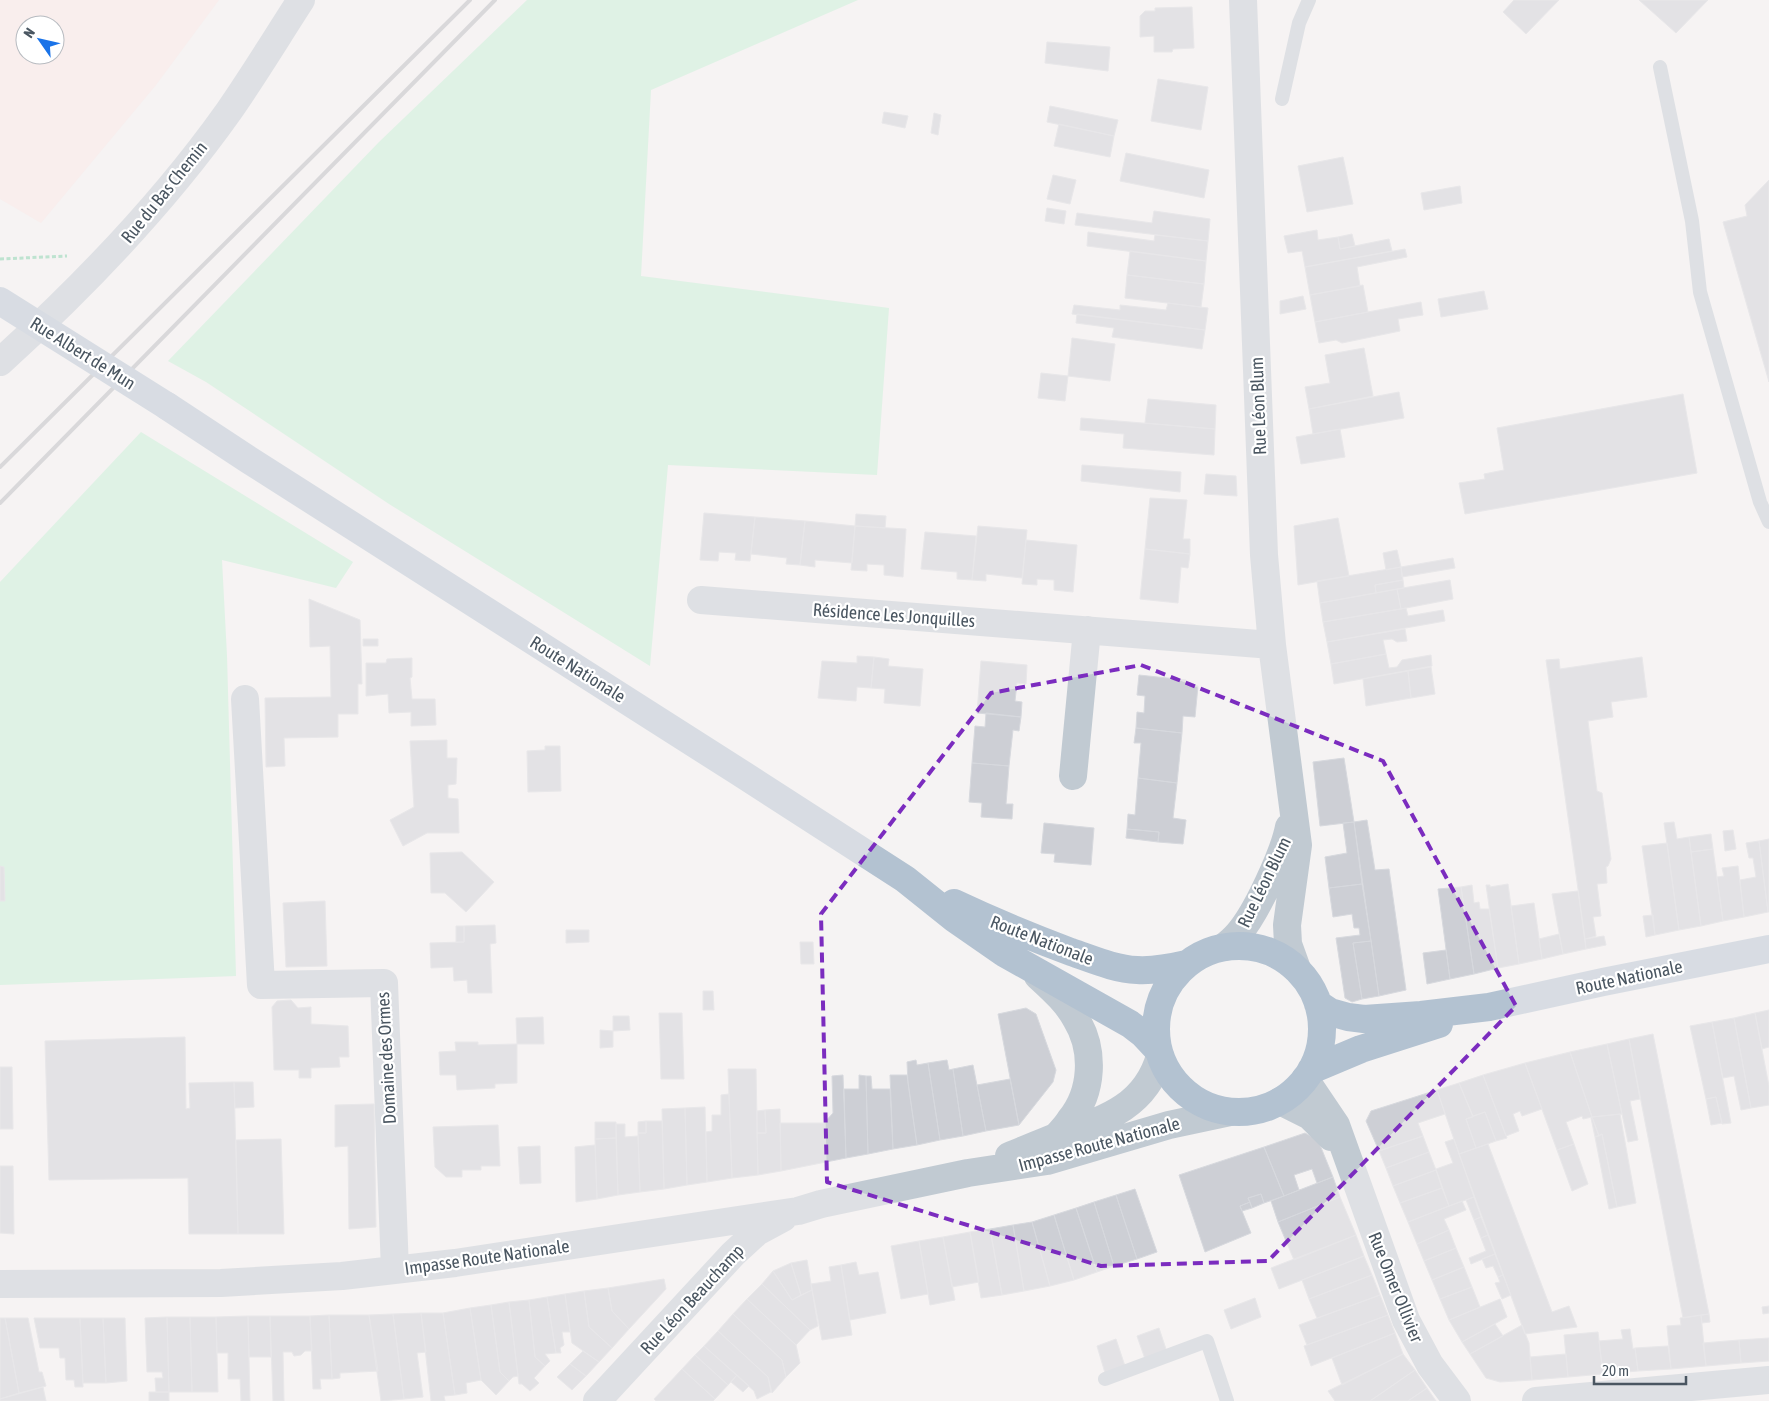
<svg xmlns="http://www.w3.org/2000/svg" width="1769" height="1401" viewBox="0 0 1769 1401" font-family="'Asap Condensed',sans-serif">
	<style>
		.medical { fill: #fce8e6; fill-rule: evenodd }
		.green { fill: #c3f1d5 }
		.building { fill: #cdcfd5; stroke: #d7d9de }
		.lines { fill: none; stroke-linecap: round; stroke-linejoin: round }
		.path { stroke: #7ad0a6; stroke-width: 3; stroke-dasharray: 4 2.5; stroke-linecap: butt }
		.service { stroke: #c1cad2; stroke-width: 14 }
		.minor { stroke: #c1cad2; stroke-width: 28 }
		.primary { stroke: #b3c2d1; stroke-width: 28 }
		.rail { stroke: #b5b8bd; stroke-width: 4 }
		.primary-bridge { stroke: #b3c2d1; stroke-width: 28 }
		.marked { fill: none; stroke: #7b2cbf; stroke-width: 4; stroke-dasharray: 10 6; stroke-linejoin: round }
		.labels { text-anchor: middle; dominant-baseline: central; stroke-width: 4.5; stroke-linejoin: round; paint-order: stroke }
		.street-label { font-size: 18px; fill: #4a5661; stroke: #fff }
	</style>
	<rect width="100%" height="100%" fill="#f5f3f3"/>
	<path class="medical" d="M0,0H219L156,85L41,223L0,199ZM25,25H55V55H25Z"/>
	<path class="green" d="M527,0H858L651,90L641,276L889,308L877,475L668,465L650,666L389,504L206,382L168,361L379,142Z
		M141,432L353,562L336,588L222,560L227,656L236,976L0,985V582Z"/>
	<path class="building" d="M1514,0H1559L1526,34L1503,12Z
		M1639,0H1708L1676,33Z
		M1192,7L1194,48L1173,49L1172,52H1154V36L1140,37V16L1145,11H1155V8Z
		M1047,42L1110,47L1108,71L1045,63Z
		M1158,79L1208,87L1201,130L1151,121Z
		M1050,106L1118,120L1114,136L1047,122Z
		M884,112L908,116L905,128L882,123Z
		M934,113L941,115L938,135L931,133Z
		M1059,124L1114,136L1110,157L1054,146Z
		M1126,153L1209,170L1204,198L1120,181Z
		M1343,157L1353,204L1307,212L1298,166Z
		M1053,175L1076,180L1070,204L1047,199Z
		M1769,180V382L1723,222L1747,216L1745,205Z
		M1460,186L1462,203L1424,210L1421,193Z
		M1047,208L1066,211L1064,224L1045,221Z
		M1154,211L1210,219L1208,241L1075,225L1077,213L1152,223Z
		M1317,230L1318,240L1338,237L1340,249L1389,239L1392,251L1305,267L1302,251L1288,253L1284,236Z
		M1088,232L1154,241L1155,235L1208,241L1206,261L1087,246Z
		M1352,234L1355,246L1340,249L1338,237Z
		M1405,249L1407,257L1357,267L1360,286L1310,295L1305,267Z
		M1130,251L1206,261L1204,284L1127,275Z
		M1127,275L1204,284L1201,307L1125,298Z
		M1363,285L1368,312L1315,322L1310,295Z
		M1484,291L1488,309L1441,317L1438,299Z
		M1303,296L1306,309L1280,314V301Z
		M1421,302L1423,315L1398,319L1400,331L1342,343L1336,340L1319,343L1315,322Z
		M1168,303L1208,308L1205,330L1072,314L1074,305L1120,310V305L1166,310Z
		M1077,314L1205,330L1202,349L1112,337L1114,328L1076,323Z
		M1072,338L1115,344L1110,381L1068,376Z
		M1364,348L1373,396L1309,409L1305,387L1330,383L1325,355Z
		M1041,373L1068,376L1065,401L1038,398Z
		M1399,392L1404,418L1313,434L1309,409Z
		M1683,394L1697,473L1465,514L1459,483L1485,479L1484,474L1504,470L1497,428Z
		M1148,399L1216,405L1215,429L1145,423Z
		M1081,418L1215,429L1214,455L1123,448L1124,434L1080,430Z
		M1340,429L1345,457L1301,464L1296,437Z
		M1082,465L1181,472L1180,492L1081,481Z
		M1206,474L1236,476L1237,496L1204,494Z
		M1150,498L1187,500L1183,539H1190V554L1145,549Z
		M704,513L755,517L750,561L735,560L736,553L719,552L718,561L700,560Z
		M856,514L886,516L885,528L855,526Z
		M755,517L805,521L800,565L786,564L787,558L751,554Z
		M1338,518L1349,576L1298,585L1294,526Z
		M805,521L855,526L852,563L815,560V567L800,565Z
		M855,526L906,529L903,577L884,575V565L867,564V571L851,570Z
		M978,526L1027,530L1022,578L986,574V581L972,580Z
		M925,532L976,536L972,580L957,579V572L921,569Z
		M1026,540L1077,545L1073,592L1054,590V580L1037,579V585L1022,584Z
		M1145,549L1190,554L1188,568L1181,567L1178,603L1140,599Z
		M1397,550L1401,567L1386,570L1383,553Z
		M1453,558L1455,568L1402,577L1401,567Z
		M1401,567L1403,580L1375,585L1376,593L1320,603L1317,581Z
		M1403,580L1404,588L1376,593L1375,585Z
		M1450,580L1453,599L1401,609L1397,589Z
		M1397,589L1401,609L1323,622L1320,603Z
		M309,599L360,620L362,684H358V714H338V737L284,738L285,766L266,767L265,698L331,697L330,646L310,647Z
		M1406,608L1408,616L1443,610L1445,621L1327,642L1323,622Z
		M1405,629L1407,641L1397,642L1392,639L1383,640L1386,654L1331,664L1327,642Z
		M363,639H378V646H363Z
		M1386,654L1389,668L1397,667L1402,660L1431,655L1432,666L1334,684L1331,664Z
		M857,656L874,657L871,688L857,687L856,701L818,698L822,661L857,663Z
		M874,657L889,659L888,666L923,669L920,706L884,703L885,689L871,688Z
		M1642,657L1647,697L1611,702L1613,717L1588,721L1597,791L1602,793L1611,859L1608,866L1606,867L1607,883L1597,884L1601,916L1593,917L1596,936L1585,939L1546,660L1559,659L1560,669Z
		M412,658V677L410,678L412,699H435L436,725L411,726V712L389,713L388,694L366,696V663H386L387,659Z
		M981,661L1027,665L1026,684L1017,683L1015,701L1022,702L1021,717L977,713Z
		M1431,667L1435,694L1411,698L1408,671Z
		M1408,671L1411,698L1366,706L1363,679Z
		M1139,675L1186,680V685L1198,686L1195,717L1183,716L1182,733L1136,728L1137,712L1144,713L1145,696L1137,695Z
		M986,713L1021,717L1019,731L1013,730L1009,766L972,763L975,726L985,727Z
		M1136,728L1182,733L1177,783L1138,778L1141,743H1134Z
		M447,740V758H457L456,784L448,785V798L458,799L459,833H427L403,846L390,820L414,807L410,741Z
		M545,746H560L561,791L528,792L527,751L545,750Z
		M1344,758L1354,822L1320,826L1313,762Z
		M972,763L1009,766L1006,804H1013L1012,819L981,817L982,803L969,802Z
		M1138,778L1177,783L1173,818L1186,820L1183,844L1158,842L1159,832L1127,829L1128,814L1135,815Z
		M1367,820L1375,870L1389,869L1406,990L1379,996L1354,822Z
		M1354,822L1362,884L1329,888L1325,857L1347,853L1343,823Z
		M1674,822L1677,839L1689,837L1701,926L1679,930L1664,823Z
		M1044,823L1094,828L1091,865L1054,862L1055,854L1041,853Z
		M1127,829L1159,832L1158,842L1126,838Z
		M1733,830L1736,849L1725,851L1723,831Z
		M1711,834L1713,849L1691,852L1689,837Z
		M1769,839V912H1768L1759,841Z
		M1759,841L1768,912L1744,917L1740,880L1756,877L1753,858H1749L1746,843Z
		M1667,843L1679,930L1655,935L1642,846Z
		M1713,849L1723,921L1701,926L1691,852Z
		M462,852L494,882L466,912L445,893H431L430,853Z
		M0,866L4,867L5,901H0Z
		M1738,866L1744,917L1723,921L1717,877L1724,876L1722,868Z
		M1362,884L1371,941L1353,943L1362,999L1352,1002L1345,998L1336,938L1360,935L1359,928H1354L1352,914L1333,917L1329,888Z
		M1508,884L1519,964L1498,968L1486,885H1490V887Z
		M1472,885L1474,903L1479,902L1480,909H1489L1498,968L1474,974L1461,887Z
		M1461,887L1474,974L1450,979L1438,889Z
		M1578,891L1586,949L1563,954L1552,894Z
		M325,901L327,966L286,967L283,903Z
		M1534,903L1542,959L1519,964L1511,906Z
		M1653,915L1655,935L1646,937L1643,916Z
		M495,925L496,943L490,944L492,993H468L467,980L454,981L453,967L431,968L430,943L464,942V926Z
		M456,926H464V942H456Z
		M566,930H589V942L566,943Z
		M1559,934L1563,954L1542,959L1539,939Z
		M1604,936L1606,945L1586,949L1585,939Z
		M1371,941L1379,996L1362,999L1353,943Z
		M800,942H813L814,964H801Z
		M1446,950L1450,979L1427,984L1423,953Z
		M703,991H713L714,1010H703Z
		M291,1000L298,1008L311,1007V1024L348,1026L349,1057H339L340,1067L311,1068V1078H299V1070H274L272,1007L277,1001Z
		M1026,1008L1036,1014L1056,1070L1053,1082L1019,1125L998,1014Z
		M1769,1010V1047L1762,1049L1755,1013Z
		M659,1013H682L684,1079H661Z
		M1755,1013L1769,1086V1105L1751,1108L1734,1018Z
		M613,1016H629L630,1030L613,1031Z
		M543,1017L544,1044H517L516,1018Z
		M1734,1018L1751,1108L1741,1110L1734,1076L1723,1078L1712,1022Z
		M1712,1022L1731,1123L1722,1124L1716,1097L1706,1099L1690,1026Z
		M600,1030L613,1031V1047L600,1048Z
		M1653,1034L1709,1314L1683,1318L1629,1039Z
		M185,1037L186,1109L190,1108L189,1083L234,1082L238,1234H189L188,1178L49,1180L45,1041Z
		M1629,1039L1640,1099L1630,1101L1638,1140L1628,1142L1607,1044Z
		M455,1042H478V1045L517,1044V1083L495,1084V1088L457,1090L456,1075H440L439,1052L456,1051Z
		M1607,1044L1622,1114L1592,1117L1570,1052Z
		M1570,1052L1592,1117L1583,1119L1582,1116L1566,1122L1574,1144L1557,1150L1525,1063Z
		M916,1060L917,1065L928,1063L940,1140L917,1145L908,1083L907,1062Z
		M947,1060L949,1070L953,1069L963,1136L940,1140L928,1063Z
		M1525,1063L1542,1109L1522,1116L1520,1111L1513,1114L1519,1131L1506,1136L1483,1075Z
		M973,1065L986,1131L963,1136L953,1069Z
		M0,1067H12L13,1129H0Z
		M728,1069H756L758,1175L732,1178Z
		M843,1075L846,1158L781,1171L780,1123H824L833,1113L832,1076Z
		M859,1075L866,1076L868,1154L846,1158L844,1089H859Z
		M890,1075H907L917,1145L893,1149Z
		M1483,1075L1507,1138L1496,1141L1485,1112L1473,1116L1459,1083Z
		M866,1076H871L872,1089H890L893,1149L868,1154Z
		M1010,1079L1019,1125L986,1131L977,1085Z
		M234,1082H253L254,1107L235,1108Z
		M1459,1083L1473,1117L1466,1119L1476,1148L1459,1154L1437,1090Z
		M1437,1090L1445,1114L1418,1123L1423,1136L1379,1151L1366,1121L1371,1111Z
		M729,1094L732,1178L707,1182L706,1132L712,1131V1115H721V1095Z
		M1716,1097L1722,1123L1711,1125L1706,1099Z
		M374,1104L376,1227L349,1229L348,1146L335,1147V1105Z
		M705,1107L707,1182L687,1185L685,1108Z
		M685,1108L687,1185L664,1189L662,1109Z
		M780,1109L781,1171L758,1175L757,1133H766L765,1110Z
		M765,1110L766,1133H757V1111Z
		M1485,1112L1496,1141L1476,1148L1466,1119Z
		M1620,1114L1636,1203L1617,1207L1602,1134L1599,1136L1592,1117Z
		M1592,1117L1599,1136L1595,1137L1591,1118Z
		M646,1121V1133H638V1122Z
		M646,1121H662L664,1189L640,1192L638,1133H646Z
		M595,1122H616V1138L595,1139Z
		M616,1124H625V1137L638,1136L640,1192L618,1195Z
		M498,1125L500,1166H481V1170H462V1177H446L435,1167L433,1127Z
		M1305,1133L1318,1140L1333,1177L1317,1183L1312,1169L1294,1175L1299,1190L1284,1196L1264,1147Z
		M1602,1134L1617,1207L1609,1209L1595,1137Z
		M1423,1136L1429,1152L1386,1168L1379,1151Z
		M616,1138L618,1195L597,1199L595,1139Z
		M281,1139L284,1234H238L236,1140Z
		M1454,1139L1474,1197L1449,1206L1436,1169L1453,1163L1445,1142Z
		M1488,1144L1552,1312L1569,1306L1577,1327L1525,1334L1459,1154Z
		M1574,1144L1588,1184L1572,1191L1557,1150Z
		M595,1145L597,1199L576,1202L575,1147Z
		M540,1146L541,1183L520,1184L518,1147Z
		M1264,1147L1284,1196L1264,1203L1261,1194L1248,1198L1250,1202L1240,1206L1251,1233L1205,1252L1179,1175Z
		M1429,1152L1436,1170L1393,1186L1386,1168Z
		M0,1166H13L14,1234L0,1233Z
		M1436,1170L1442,1188L1400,1203L1393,1186Z
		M1333,1177L1340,1197L1278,1222L1271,1201Z
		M1442,1188L1449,1206L1408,1222L1400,1203Z
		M1135,1189L1157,1252L1137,1259L1116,1195Z
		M1261,1194L1264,1203L1252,1208L1248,1198Z
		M1116,1195L1137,1259L1114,1266L1094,1202Z
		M1340,1197L1356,1235L1294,1260L1278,1222Z
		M1474,1197L1481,1217L1474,1220L1466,1200Z
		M1462,1201L1466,1210L1444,1219L1449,1230L1417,1244L1408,1222Z
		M1094,1202L1114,1266L1097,1272L1076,1208Z
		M1250,1202L1252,1208L1242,1211L1240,1206Z
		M1076,1208L1097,1272L1074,1280L1054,1215Z
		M1054,1215L1074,1280L1050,1286L1032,1222Z
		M1481,1217L1488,1235L1481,1238L1474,1220Z
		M1032,1222L1050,1286L1024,1291L1013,1225Z
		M1013,1225L1024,1291L1002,1295L990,1229Z
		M990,1229L1002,1295L981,1298L970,1232Z
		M1449,1230L1456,1248L1424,1261L1417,1244Z
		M970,1232L979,1282L952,1287L943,1237Z
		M1356,1235L1364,1256L1279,1289L1271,1268Z
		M1488,1235L1495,1254L1471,1264L1469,1258L1486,1251L1481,1238Z
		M943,1237L955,1300L930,1305L919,1241Z
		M919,1241L928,1294L901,1299L891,1246Z
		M1456,1248L1464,1267L1432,1280L1424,1261Z
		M1495,1254L1503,1275L1498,1277L1493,1266L1486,1268L1482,1259Z
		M1364,1256L1372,1275L1309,1299L1302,1280Z
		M807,1260L812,1290L801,1295L791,1263Z
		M856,1262L859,1275L878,1272L886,1313L850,1320L841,1265Z
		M791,1263L801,1295L792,1300L773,1271Z
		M841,1265L852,1335L822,1340L811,1284L831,1281L829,1267Z
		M1464,1267L1472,1287L1440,1299L1432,1280Z
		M773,1271L792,1300L812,1290L818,1326L810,1330L762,1284Z
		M1372,1275L1380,1295L1317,1318L1309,1299Z
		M1503,1275L1511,1295L1502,1299L1495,1283L1500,1282L1498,1277Z
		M664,1279L666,1289L629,1329L612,1311L608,1288Z
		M762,1284L810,1330L796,1345L747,1299Z
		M1472,1287L1480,1307L1449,1320L1440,1299Z
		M608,1288L612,1311L629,1329L612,1348L589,1327L584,1291Z
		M584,1291L589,1327L612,1348L599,1362L572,1343L565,1294Z
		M565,1294L570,1332H562L564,1345L560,1348L561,1353H556L547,1297Z
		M1380,1295L1388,1315L1307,1345L1299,1325Z
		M547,1297L556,1353L545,1354L550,1361L545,1366L535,1357L529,1300Z
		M1255,1298L1261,1317L1231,1329L1224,1310Z
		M747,1299L796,1345L800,1363L786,1377L782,1360L733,1314Z
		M1500,1299L1507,1317L1462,1342L1449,1320Z
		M529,1300L535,1357L545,1366L534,1378L539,1383L530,1391L522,1384H519L509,1302Z
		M509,1302L518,1376L513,1377L509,1381L500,1372L491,1305Z
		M491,1305L500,1372L509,1381L496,1395L481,1380L470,1308Z
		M1769,1306V1313L1763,1314L1762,1307Z
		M470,1308L481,1380L466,1383L467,1393L455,1395L443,1313Z
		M421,1313H443L455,1395L444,1396L445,1401H431Z
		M421,1313L426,1352L417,1353L423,1397L404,1399L393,1314Z
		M393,1314L404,1399L381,1401L369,1315Z
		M733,1314L782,1360L786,1377L772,1393L768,1377L718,1331Z
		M1709,1314L1710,1322L1702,1323L1701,1315Z
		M329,1315H369L378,1371L340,1373V1378L332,1379Z
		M329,1315L332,1379H320L321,1389H313L310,1316Z
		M1388,1315L1395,1333L1311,1366L1304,1346Z
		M1701,1315L1706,1366L1671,1369L1667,1326L1681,1325L1680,1318Z
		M248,1316H270L271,1357H249Z
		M248,1316L250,1401H241L240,1379H228V1353H217L216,1317Z
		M270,1316H310L312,1351H305L301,1355L294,1356L292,1352H283L284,1401H273Z
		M167,1317L169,1392H156L155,1378H163L162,1372H147L145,1318Z
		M167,1317H190L192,1392H169Z
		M190,1317H216L218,1392H192Z
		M0,1318H5L19,1393L0,1399Z
		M5,1318H28L39,1372H42L46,1386L19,1393Z
		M34,1318H80L83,1387H75L74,1380H66L65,1358H60L59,1348H40Z
		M80,1318H103L106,1383H83Z
		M103,1318H125L127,1381L106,1383Z
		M1495,1324L1503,1336L1470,1354L1462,1342Z
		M1522,1325L1529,1343L1532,1380L1500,1382L1486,1378L1470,1354Z
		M1159,1328L1167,1352L1145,1359L1137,1336Z
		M1630,1329L1633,1349L1635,1348L1638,1371L1603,1374L1599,1341L1623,1339L1621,1330Z
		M718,1331L768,1377L771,1392L757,1399L754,1391L704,1346Z
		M1598,1332L1603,1374L1568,1377L1564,1335Z
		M1395,1333L1403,1354L1342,1385L1332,1358Z
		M1769,1338V1361L1741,1363L1739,1340Z
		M1116,1339L1125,1366L1105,1373L1097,1346Z
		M1739,1340L1741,1363L1706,1366L1703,1343Z
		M704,1346L737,1375L728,1385L695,1355Z
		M1668,1346L1671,1369L1638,1371L1635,1348Z
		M583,1351L599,1362L586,1376L570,1364Z
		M1403,1354L1415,1370L1370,1401H1335L1328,1391Z
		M1566,1354L1568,1377L1532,1380L1530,1357Z
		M695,1355L728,1385L715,1399L682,1369Z
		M570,1364L586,1376L572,1390L557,1377Z
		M682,1369L715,1399L713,1401H656L654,1399Z
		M1415,1370L1427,1388L1408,1401H1370Z
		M737,1375L749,1386L743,1392L731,1382Z
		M43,1387L46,1401H0V1399Z
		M1427,1388L1436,1401H1408Z
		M149,1392H169V1401H149Z"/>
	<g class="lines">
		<path class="path" d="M0,259L67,256"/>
		<path class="service" d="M1660,67L1692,221L1700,292L1760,502L1769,522
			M1282,99L1299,23L1309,0
			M1105,1379L1207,1341L1227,1401"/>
		<path class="minor" d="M1243,0L1264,555L1272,645L1298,845L1287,925L1288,944L1297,969
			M0,362C84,286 163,204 229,111C254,75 277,37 301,0
			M701,600L1272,645
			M245,699L261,985L384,983L395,1270
			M1073,776L1087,630
			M1224,947C1229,943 1234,939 1238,934C1256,914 1284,853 1289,827
			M1038,976C1052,989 1067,1002 1076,1019C1095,1050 1093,1092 1070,1120C1066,1127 1060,1132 1055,1138
			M1305,1079L1336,1125L1406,1320L1430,1365L1457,1401
			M1280,1101L1310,1116L1331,1137
			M1009,1156C1027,1149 1045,1141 1063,1134C1106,1119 1146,1106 1160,1056
			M0,1284L221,1283L342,1276L455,1263L798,1211L821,1204L968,1173L1047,1161L1169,1125L1230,1112
			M597,1401L733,1254L757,1232L783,1218
			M1536,1401L1769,1380"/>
		<path class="primary" d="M167,406L249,460L739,772L905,879L955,919L1004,953L1130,1024L1143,1034L1158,1050
			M954,903C992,921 1031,937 1071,952C1092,959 1114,969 1137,970C1155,971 1170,968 1187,964
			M1156 1029a83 83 0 1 1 166 0a83 83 0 1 1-166 0Z
			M1318,1004L1330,1012L1348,1017L1364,1019L1421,1015L1489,1007L1603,982L1769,949
			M1311,1070L1361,1049L1439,1024"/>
		<path class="rail" d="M0,467L470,0
			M0,503L495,0"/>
		<path class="primary-bridge" d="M0,301L167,406"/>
	</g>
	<path d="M0 0H1769V1401H0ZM1141,665L1383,761L1516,1006L1268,1261L1101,1266L827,1182L821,914L991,693Z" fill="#f5f3f3" fill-opacity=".55" fill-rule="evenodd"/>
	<path class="marked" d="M1141,665L1383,761L1516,1006L1268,1261L1101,1266L827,1182L821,914L991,693Z"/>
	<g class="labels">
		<g class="street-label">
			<text transform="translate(164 192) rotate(-51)">Rue du Bas Chemin</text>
			<text transform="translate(83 353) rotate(32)">Rue Albert de Mun</text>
			<text transform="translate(1258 406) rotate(-92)">Rue Léon Blum</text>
			<text transform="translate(894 615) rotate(4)">Résidence Les Jonquilles</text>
			<text transform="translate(578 669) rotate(32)">Route Nationale</text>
			<text transform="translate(1264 882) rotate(-64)">Rue Léon Blum</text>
			<text transform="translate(1042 940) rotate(21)">Route Nationale</text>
			<text transform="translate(1629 977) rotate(-12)">Route Nationale</text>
			<text transform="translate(386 1058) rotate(-93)">Domaine des Ormes</text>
			<text transform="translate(1099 1144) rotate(-15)">Impasse Route Nationale</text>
			<text transform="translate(487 1257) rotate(-8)">Impasse Route Nationale</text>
			<text transform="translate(1396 1287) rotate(68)">Rue Omer Ollivier</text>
			<text transform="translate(692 1299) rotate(-47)">Rue Léon Beauchamp</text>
		</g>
	</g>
	<g transform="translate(40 40) rotate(304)"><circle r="24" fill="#ffffff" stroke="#b7bbc0"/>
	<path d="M0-4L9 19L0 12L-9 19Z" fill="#1a73e8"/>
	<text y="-8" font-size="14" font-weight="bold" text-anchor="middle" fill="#4a5661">N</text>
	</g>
	<path d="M1594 1376v8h92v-8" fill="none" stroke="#4a5661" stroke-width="2.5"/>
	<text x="1602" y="1376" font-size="15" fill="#4a5661" stroke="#ffffff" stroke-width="4" paint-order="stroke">20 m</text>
</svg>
